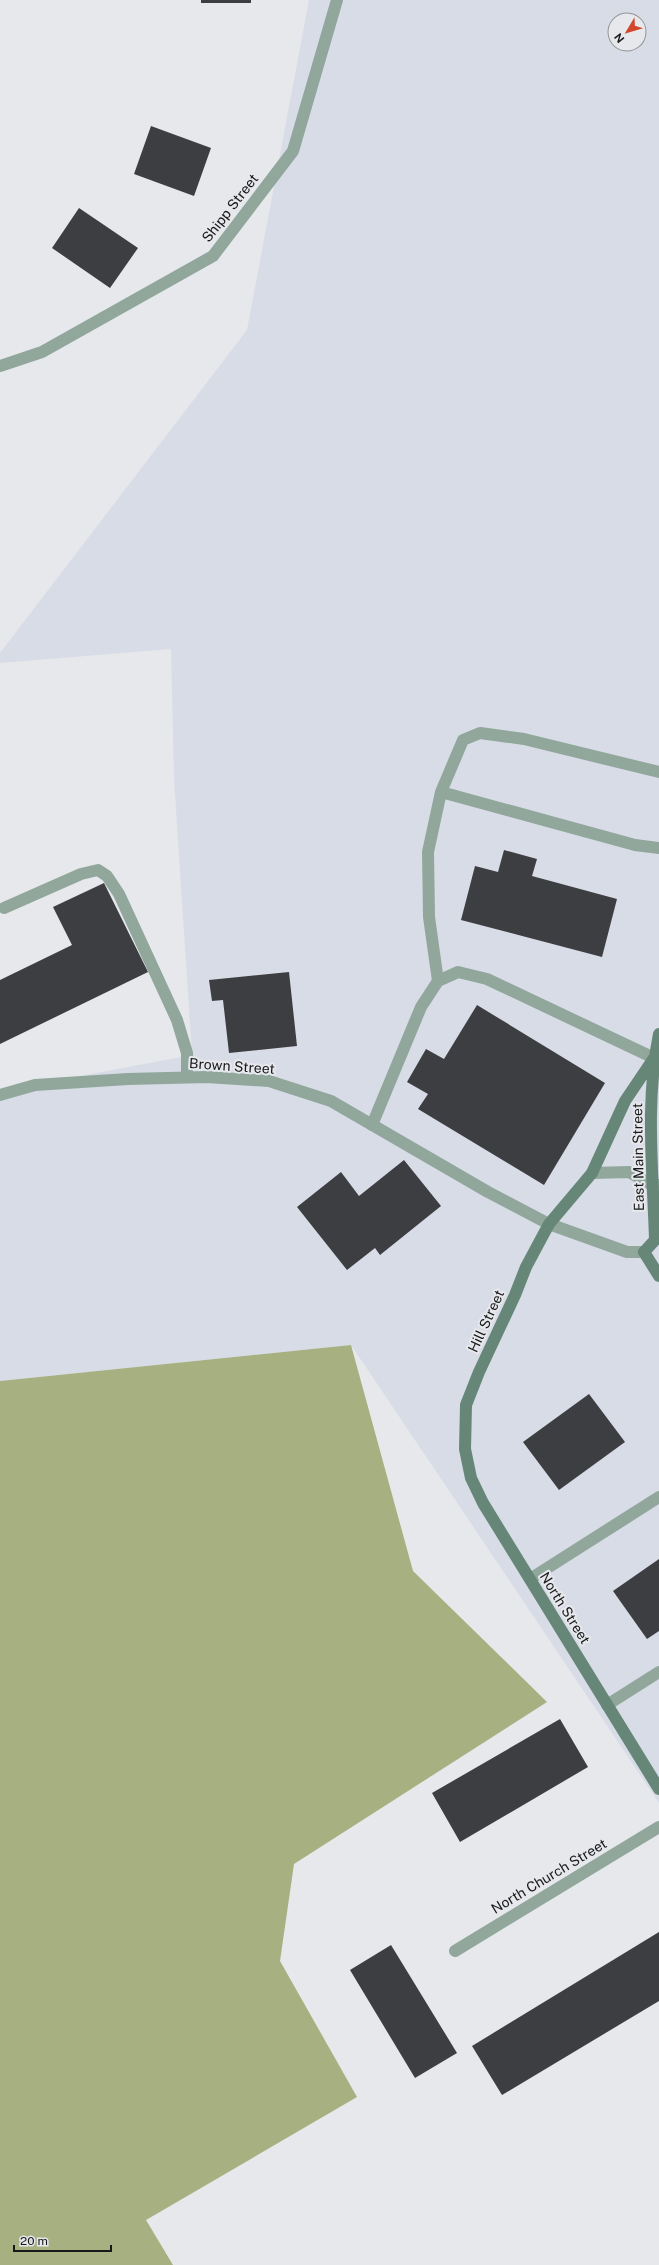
<svg xmlns="http://www.w3.org/2000/svg" width="659" height="2265" viewBox="0 0 659 2265" font-family="'Public Sans',sans-serif">
	<style>
		.built { fill: #d8dce7; fill-rule: evenodd }
		.forest { fill: #a7b080 }
		.building { fill: #3d3e41 }
		.lines { fill: none; stroke-linecap: round; stroke-linejoin: round }
		.lane { stroke: #91a79c; stroke-width: 12 }
		.street { stroke: #91a79c; stroke-width: 12 }
		.secondary { stroke: #668777; stroke-width: 12 }
		.labels { text-anchor: middle; dominant-baseline: central; stroke-width: 4; stroke-linejoin: round; paint-order: stroke }
		.street-label { font-size: 14px; fill: #171819; stroke: #e6e8ec }
	</style>
	<rect width="100%" height="100%" fill="#e6e8ec"/>
	<path class="built" d="M309,0H659V1803L351,1345L0,1381V1091L192,1055L174,779L171,649L0,663V653L247,330ZM615,20H639V44H615Z"/>
	<path class="forest" d="M351,1345L413,1571L547,1702L294,1864L280,1961L357,2097L146,2220L173,2265H0V1381Z"/>
	<path class="building" d="M201,0H251V3H201Z
		M151,126L211,148L194,196L134,174Z
		M79,208L138,248L110,288L52,248Z
		M504,850L537,859L532,876L617,899L602,957L461,920L475,866L498,872Z
		M104,883L148,972L0,1044V980L72,945L53,907Z
		M289,972L297,1046L229,1053L223,1000L212,1001L209,980Z
		M477,1005L605,1083L544,1185L418,1109L428,1094L407,1082L426,1049L444,1059Z
		M404,1160L441,1206L380,1255L375,1248L347,1270L297,1207L341,1172L359,1196Z
		M589,1394L625,1442L559,1490L523,1442Z
		M659,1559V1631L647,1639L613,1591Z
		M560,1719L588,1767L460,1842L432,1793Z
		M659,1932V2001L502,2095L472,2046Z
		M391,1945L457,2053L415,2078L350,1970Z"/>
	<g class="lines">
		<path class="lane" d="M441,792L635,845L659,848
			M4,908L81,874L98,870L107,876L119,894L177,1020L187,1053V1077
			M438,981L429,917L428,852L441,792L463,740L480,733L524,739L659,772
			M372,1125L421,1007L438,981L458,972L487,979L654,1058
			M592,1173L629,1172L654,1186L659,1185
			M530,1579L659,1497
			M607,1705L659,1672"/>
		<path class="street" d="M0,366L42,352L213,256L293,151L337,0
			M0,1095L35,1085L128,1079L207,1077L269,1081L331,1101L488,1192L549,1224L627,1252H644
			M455,1951L659,1827"/>
		<path class="secondary" d="M659,1034C645,1102 653,1171 655,1240L644,1252L659,1276
			M654,1058L625,1101L592,1173L549,1224L526,1267L515,1295L479,1372L466,1405L465,1449L471,1478L483,1503L659,1789"/>
	</g>
	<g class="labels">
		<g class="street-label">
			<text transform="translate(230 208) rotate(-52)">Shipp Street</text>
			<text transform="translate(232 1066) rotate(4)">Brown Street</text>
			<text transform="translate(638 1157) rotate(-91)">East Main Street</text>
			<text transform="translate(486 1321) rotate(-65)">Hill Street</text>
			<text transform="translate(565 1608) rotate(58)">North Street</text>
			<text transform="translate(549 1876) rotate(-31)">North Church Street</text>
		</g>
	</g>
	<g transform="translate(627 32) rotate(232)"><circle r="19" fill="#e6e8ec" stroke="#939598"/>
	<path d="M0-3L7 15L0 10L-7 15Z" fill="#d2472b"/>
	<text y="-6" font-size="11" font-weight="bold" text-anchor="middle" fill="#171819">N</text>
	</g>
	<path d="M14 2245v6h97v-6" fill="none" stroke="#171819" stroke-width="2"/>
	<text x="20" y="2245" font-size="12" fill="#171819" stroke="#e6e8ec" stroke-width="3" paint-order="stroke">20 m</text>
</svg>
